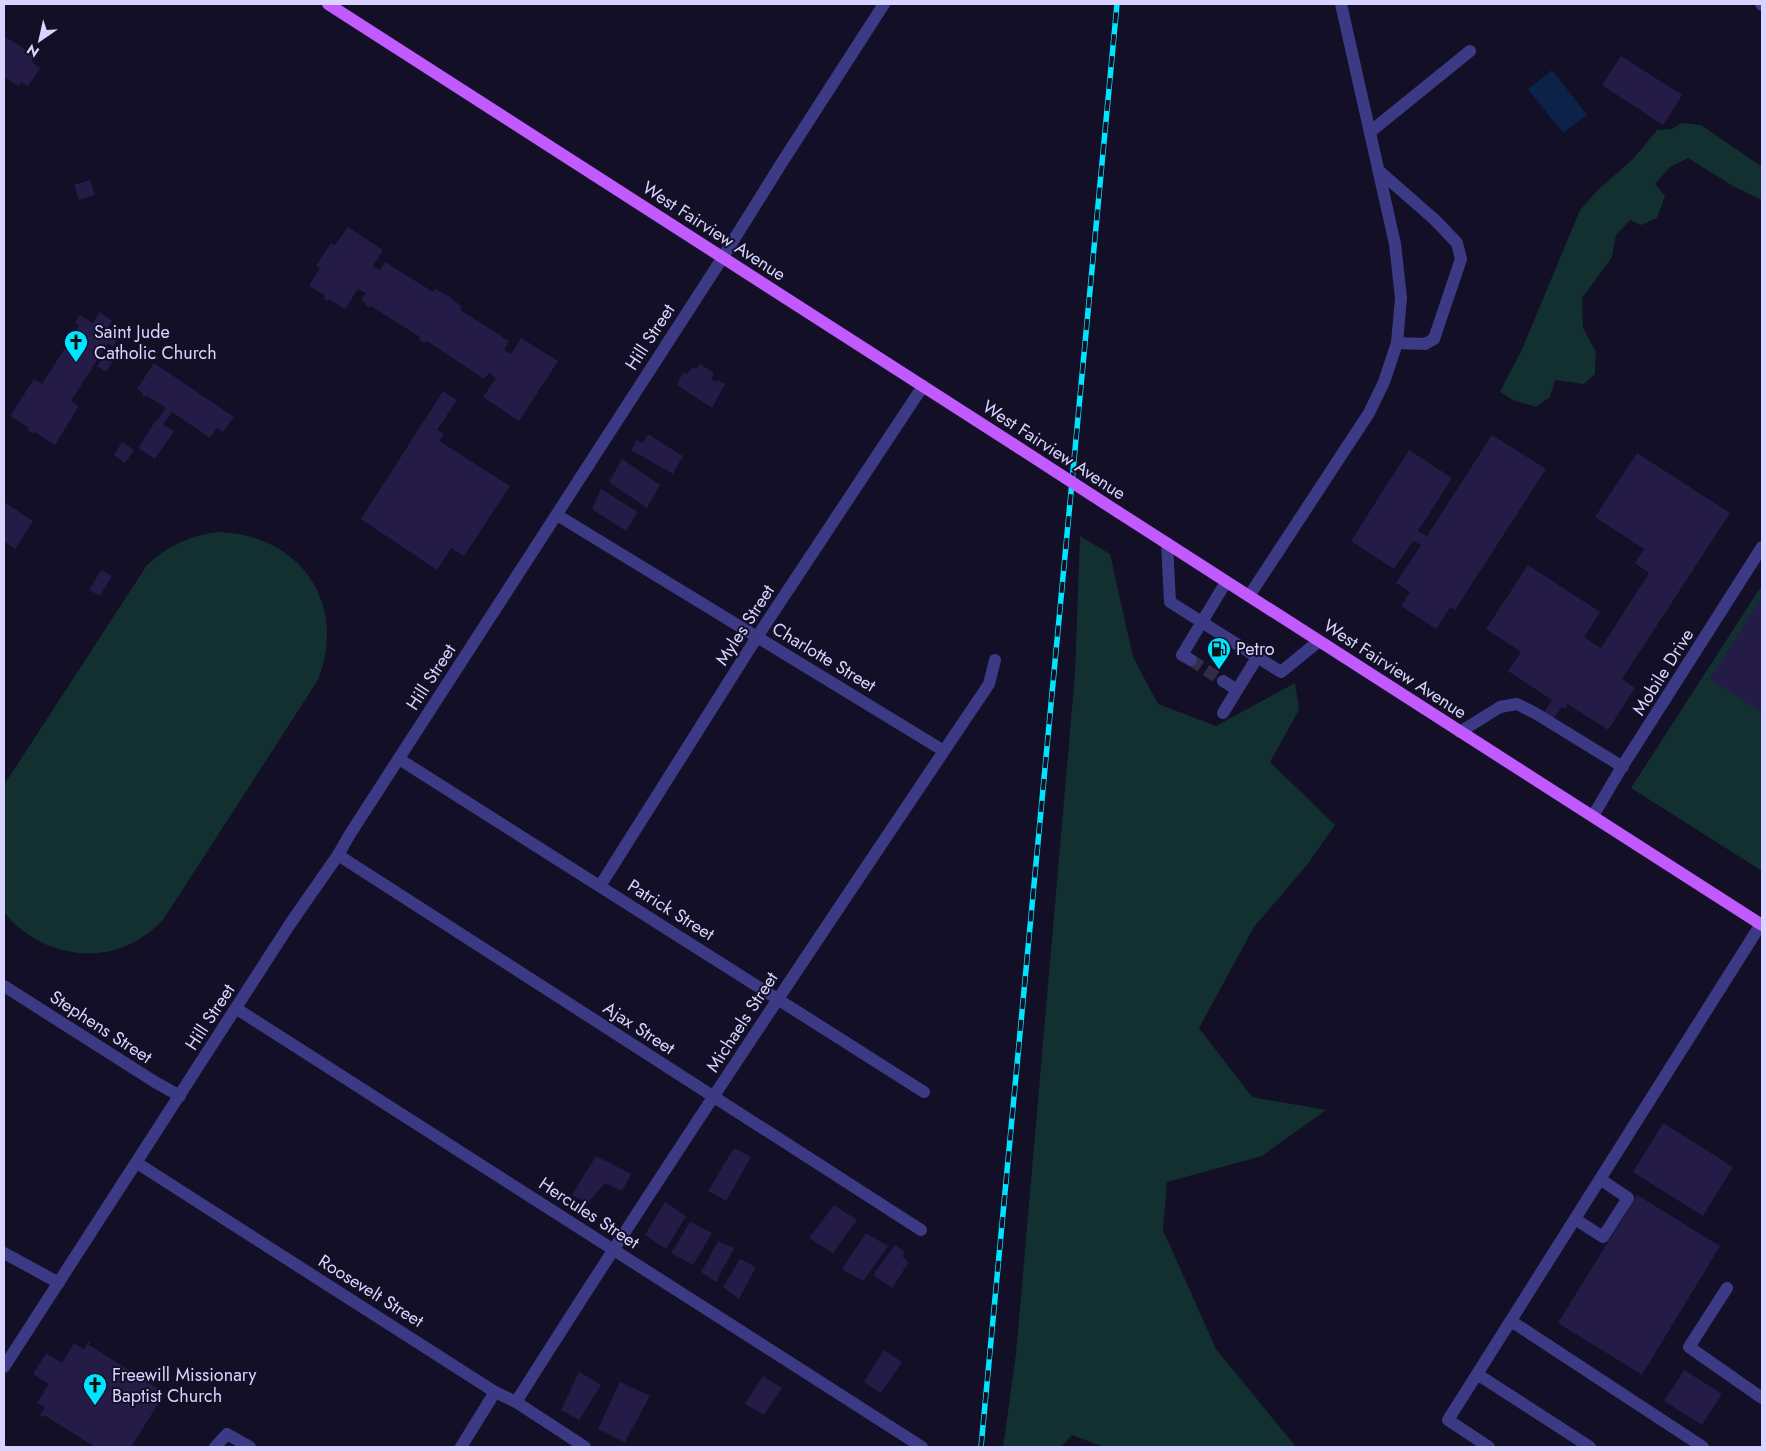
<svg xmlns="http://www.w3.org/2000/svg" width="1766" height="1451" viewBox="0 0 1766 1451" font-family="Jost,sans-serif">
	<style>
		.green { fill: #12302f }
		.water { fill: #0c2248 }
		.building { fill: #241b47 }
		.lines { fill: none; stroke-linecap: round; stroke-linejoin: round }
		.minor-tunnel { stroke: #312d47; stroke-width: 12; stroke-dasharray: 12 6; stroke-linecap: butt }
		.minor { stroke: #3d3a85; stroke-width: 12 }
		.major { stroke: #c25bff; stroke-width: 12 }
		.rail-casing { stroke: #00e5ff; stroke-width: 5.5 }
		.rail { stroke: #130f26; stroke-width: 4; stroke-dasharray: 11; stroke-linecap: butt }
		.major-bridge { stroke: #c25bff; stroke-width: 12 }
		.labels { text-anchor: middle; dominant-baseline: central; stroke-width: 4; stroke-linejoin: round; paint-order: stroke }
		.street-label { font-size: 18px; fill: #d9d4ff; stroke: #130f26 }
		.poi-label { font-size: 18px; fill: #d9d4ff; stroke: #130f26; text-anchor: start }
	</style>
	<rect width="100%" height="100%" fill="#130f26"/>
	<path class="green" d="M1681,123L1701,125L1762,167V200L1733,186L1688,158L1670,167L1655,184L1665,196L1657,218L1641,225L1630,220L1616,235L1612,257L1582,298L1583,328L1596,352L1595,374L1584,384L1555,380L1550,397L1536,407L1513,400L1500,392L1523,347L1580,210L1598,190L1633,159L1657,130L1672,129Z
		M219,532C300,535 348,603 318,680L163,920C156,927 148,934 139,939C95,967 35,952 4,912V785L147,565C168,546 190,535 219,532Z
		M1080,536L1110,554L1133,657L1158,704L1216,726L1295,683L1299,710L1270,762L1335,825L1307,865L1254,927L1199,1028L1252,1097L1326,1110L1262,1156L1167,1182L1163,1230L1216,1349L1296,1447H1104L1072,1435L1061,1447H1003L1016,1354L1075,674Z
		M1762,585V871L1631,788Z"/>
	<path class="water" d="M1552,70L1587,115L1563,133L1528,89Z"/>
	<path class="building" d="M4,36L37,57L33,63L40,68L28,86L21,82L19,86L4,77Z
		M1621,56L1682,95L1663,125L1602,85Z
		M90,180L95,195L79,200L74,185Z
		M348,227L383,250L373,266L380,270L385,262L433,292L435,289L450,297L462,307L460,310L509,341L504,350L511,354L521,338L558,361L519,421L483,397L496,378L489,373L484,379L427,341L425,343L421,341L419,339L420,337L371,306L370,308L365,304L367,303L361,300L366,293L358,289L345,309L329,299L328,301L323,298L325,296L309,286L320,268L316,266L331,243L335,245Z
		M100,312L112,321L106,331L118,339L113,346L108,343L71,401L79,406L55,445L35,432L34,434L28,430L29,428L10,416L34,379L42,384L79,326L75,323L80,315L93,323Z
		M106,352L115,358L106,372L97,366Z
		M154,363L234,417L223,432L217,428L210,438L172,412L163,425L174,431L155,459L138,448L156,420L157,421L166,408L146,395L144,397L142,395L143,393L137,389Z
		M700,364L714,373L711,379L716,382L718,380L725,384L712,408L677,385L683,372L687,374L693,367L696,369Z
		M443,391L457,400L437,430L444,434L439,441L510,486L464,556L451,548L437,570L361,519Z
		M648,434L683,456L673,474L631,450L637,440L643,443Z
		M1492,435L1546,469L1455,610L1450,607L1436,629L1401,606L1410,592L1396,583L1421,545L1413,541L1394,569L1351,541L1409,450L1452,478L1418,531L1427,536Z
		M122,442L134,450L125,463L114,455Z
		M1637,453L1730,513L1622,679L1635,688L1608,730L1568,704L1565,709L1562,707L1553,719L1544,713L1552,700L1508,671L1521,652L1486,629L1528,565L1600,612L1584,637L1601,648L1649,573L1635,563L1644,549L1595,517Z
		M622,459L660,485L647,508L609,482Z
		M601,489L638,512L626,531L592,509Z
		M4,502L33,521L15,549L4,541Z
		M101,570L112,576L100,596L89,590Z
		M1762,596V712L1710,679Z
		M1663,1123L1733,1167L1703,1216L1633,1172Z
		M734,1148L751,1157L726,1201L708,1191Z
		M596,1156L631,1174L622,1191L605,1183L588,1203L572,1195Z
		M1637,1195L1720,1246L1642,1375L1558,1323Z
		M665,1202L686,1216L666,1249L645,1235Z
		M834,1205L857,1220L833,1253L809,1238Z
		M690,1222L712,1233L693,1265L671,1253Z
		M866,1233L888,1246L863,1281L842,1269Z
		M718,1241L734,1248L716,1282L701,1272Z
		M895,1245L905,1252L902,1256L909,1262L892,1288L873,1275Z
		M740,1259L756,1267L739,1299L723,1287Z
		M89,1341L90,1342L89,1345L165,1393L131,1447H95L44,1415L43,1417L40,1415L45,1408L37,1403L49,1384L33,1374L46,1353L62,1363L74,1343L84,1349Z
		M884,1350L902,1362L881,1393L864,1382Z
		M1684,1370L1722,1394L1702,1425L1664,1401Z
		M579,1372L601,1385L579,1420L561,1410Z
		M763,1376L782,1388L764,1415L745,1404Z
		M620,1382L650,1396L625,1442L598,1429Z"/>
	<g class="lines">
		<path class="minor-tunnel" d="M1191,660L1223,681"/>
		<path class="minor" d="M1761,4L1762,5
			M1370,132L1470,51
			M1378,170L1435,220L1457,243L1461,259L1434,339L1425,344L1397,343
			M557,515L944,751
			M1167,543L1170,602L1281,672L1319,641
			M1249,596L1369,413L1384,382L1397,343L1401,298L1395,244L1341,4
			M1191,660L1182,655L1226,582
			M1223,681L1237,690
			M1223,713L1258,656
			M1460,732L1500,707L1517,704L1535,713L1623,767
			M399,759L924,1092
			M1593,816L1620,770L1762,547
			M338,855L921,1230
			M600,886L757,637L923,386
			M4,986L155,1082L180,1096
			M237,1009L922,1447
			M137,1163L495,1392L516,1402L585,1447
			M1575,1219L1603,1237L1628,1198L1600,1179
			M4,1253L59,1283
			M1727,1288L1689,1347L1762,1398
			M1511,1321L1703,1447
			M4,1367L290,924L338,855L350,834L723,257L781,164L884,4
			M1477,1374L1590,1447
			M516,1402C669,1160 829,922 989,684L995,660
			M215,1447L227,1434L250,1447
			M461,1447L495,1392
			M1489,1447L1448,1420L1761,924"/>
		<path class="major" d="M328,4L1013,444
			M1118,512L1762,925"/>
		<g class="rail-casing">
			<path id="rail" d="M981,1447L1117,4"/>
		</g>
		<use href="#rail" class="rail"/>
		<path class="major-bridge" d="M1013,444L1118,512"/>
	</g>
	<defs>
		<g id="church-pin" transform="scale(1.25)"><path d="M0 17L-7.5 6A9.5 9.5 0 1 1 7.5 6Z" fill="#00e5ff" stroke="#130f26"/><path d="M-1.2-6h2.4v3.5h3.3v2.4h-3.3V6h-2.4V-.1h-3.3v-2.4h3.3Z" fill="#111"/></g>
		<g id="fuel-pin" transform="scale(1.25)"><path d="M0 17L-7.5 6A9.5 9.5 0 1 1 7.5 6Z" fill="#00e5ff" stroke="#130f26"/><path d="M-5.5-6h7V0h2V4h1.3V-2.5L3-4.5l.8-.8L6-3V5H2.5V1h-1V6h-7ZM-4.2-4.7v3.2H.2V-4.7Z" fill="#111"/></g>
	</defs>
	<g fill-rule="evenodd">
		<use href="#church-pin" x="76" y="342"/>
		<use href="#fuel-pin" x="1219" y="649"/>
		<use href="#church-pin" x="95" y="1385"/>
	</g>
	<g class="labels">
		<g class="street-label">
			<text transform="translate(714 231) rotate(33)">West Fairview Avenue</text>
			<text transform="translate(650 337) rotate(-57)">Hill Street</text>
			<text transform="translate(1054 450) rotate(33)">West Fairview Avenue</text>
			<text transform="translate(745 625) rotate(-57)">Myles Street</text>
			<text transform="translate(824 657) rotate(31)">Charlotte Street</text>
			<text transform="translate(1395 669) rotate(33)">West Fairview Avenue</text>
			<text transform="translate(1663 672) rotate(-58)">Mobile Drive</text>
			<text transform="translate(431 677) rotate(-57)">Hill Street</text>
			<text transform="translate(671 910) rotate(32)">Patrick Street</text>
			<text transform="translate(210 1017) rotate(-57)">Hill Street</text>
			<text transform="translate(742 1022) rotate(-57)">Michaels Street</text>
			<text transform="translate(101 1027) rotate(33)">Stephens Street</text>
			<text transform="translate(639 1028) rotate(33)">Ajax Street</text>
			<text transform="translate(589 1213) rotate(33)">Hercules Street</text>
			<text transform="translate(371 1291) rotate(32)">Roosevelt Street</text>
		</g>
		<g class="poi-label">
			<text x="94" y="332">Saint Jude<tspan x="94" dy="21">Catholic Church</tspan></text>
			<text x="1236" y="649">Petro</text>
			<text x="112" y="1375">Freewill Missionary<tspan x="112" dy="21">Baptist Church</tspan></text>
		</g>
	</g>
	<rect width="1766" height="1451" fill="none" stroke="#d9d4ff" stroke-width="10"/>
	<g transform="translate(40 40) rotate(214)" stroke="#130f26" stroke-width="4" paint-order="stroke">
	<path d="M0-4L9 19L0 12L-9 19Z" fill="#d9d4ff"/>
	<text y="-8" font-size="14" font-weight="bold" text-anchor="middle" fill="#d9d4ff">N</text>
	</g>
</svg>
